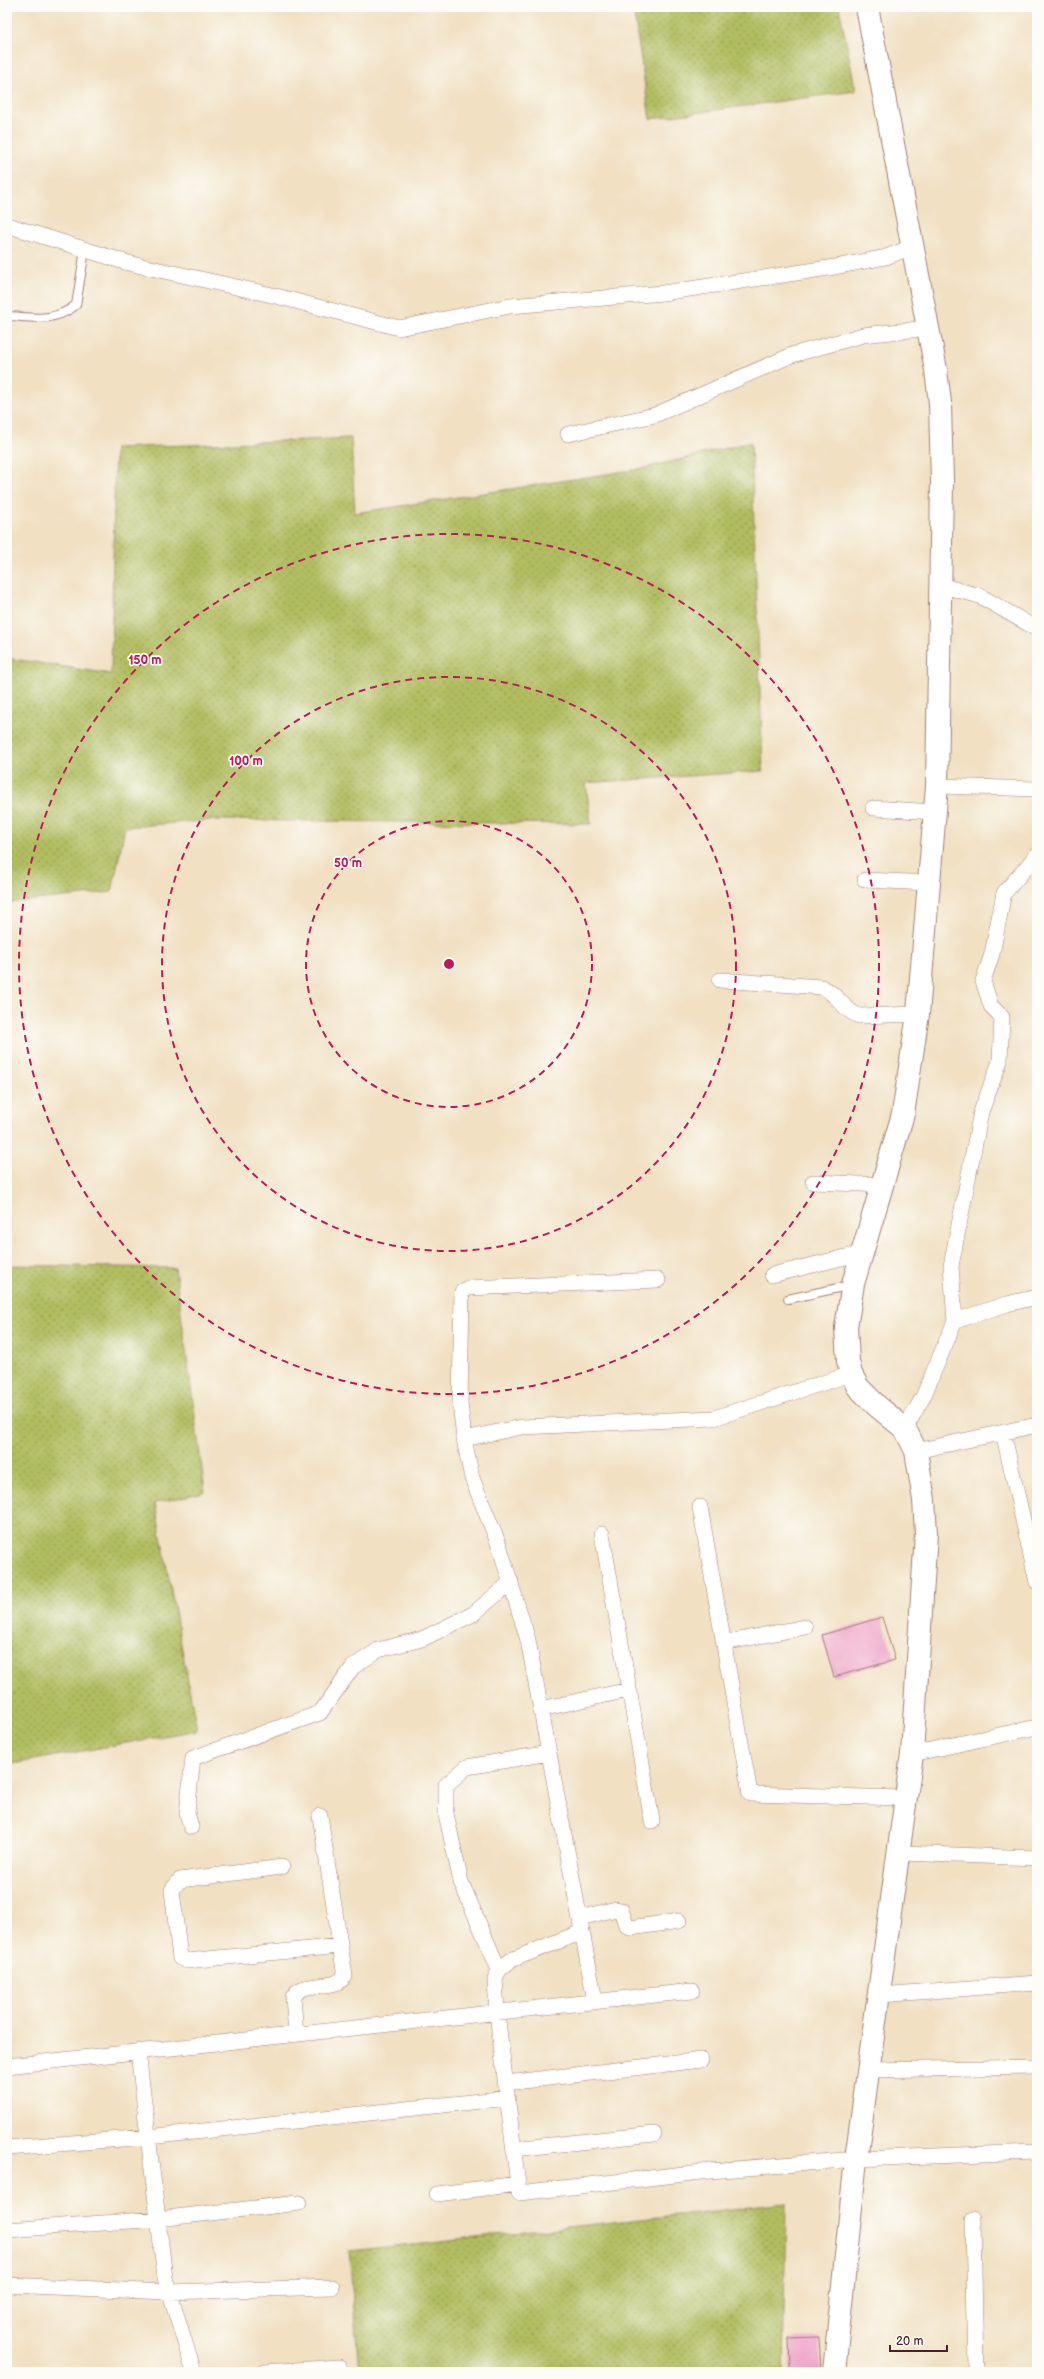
<svg xmlns="http://www.w3.org/2000/svg" width="1044" height="2379" viewBox="0 0 1044 2379" font-family="'Balsamiq Sans',sans-serif">
	<style>
		.grass { fill: url(#grass-dots); stroke: #7e6e46 }
		.building { fill: #f0a7cb }
		.lines { fill: none; stroke-linecap: round; stroke-linejoin: round }
		.lane-casing { stroke: #9e8076; stroke-width: 10 }
		.street-casing { stroke: #9e8076; stroke-width: 16 }
		.secondary-casing { stroke: #9e8076; stroke-width: 24 }
		.lane { stroke: #fff; stroke-width: 8 }
		.street { stroke: #fff; stroke-width: 15 }
		.secondary { stroke: #fff; stroke-width: 22 }
		.ring { fill: none; stroke: #c2185b; stroke-width: 2; stroke-dasharray: 7 5 }
		.centre { fill: #c2185b; stroke: #fdfcf7; stroke-width: 2 }
		.ring-label { font-size: 12px; text-anchor: middle; font-weight: bold; fill: #c2185b; stroke: #fdfcf7; stroke-width: 3.5; stroke-linejoin: round; paint-order: stroke }
	</style>
	<defs>
		<pattern id="grass-dots" width="8" height="8" patternUnits="userSpaceOnUse"><rect width="8" height="8" fill="#b1be60"/><path d="M2 2h.1M6 6h.1" fill="none" stroke="#929a4f" stroke-width="1.8" stroke-linecap="round"/></pattern>
	</defs>
	<rect width="100%" height="100%" fill="#fdfcf7"/>
	<filter id="ink" filterUnits="userSpaceOnUse"><feTurbulence type="fractalNoise" baseFrequency=".025" numOctaves="2"/><feDisplacementMap in="SourceGraphic" scale="8" xChannelSelector="R" yChannelSelector="G"/><feConvolveMatrix kernelMatrix="1 2 1 2 8 2 1 2 1" color-interpolation-filters="sRGB"/></filter>
	<filter id="wash" filterUnits="userSpaceOnUse"><feTurbulence type="fractalNoise" baseFrequency=".012" numOctaves="4" result="noise"/><feDisplacementMap in="SourceGraphic" scale="16" xChannelSelector="R" yChannelSelector="G"/><feGaussianBlur stdDeviation="0.9" result="paint"/><feColorMatrix in="noise" values="0 0 0 0 0 0 0 0 0 0 0 0 0 0 0 0 0 1.4 0 .05"/><feComposite in="paint" operator="in"/></filter>
	<g filter="url(#wash)">
		<rect width="100%" height="100%" fill="#f1e0c2"/>
		<path class="grass" d="M633,7H839L856,91L650,119Z
			M351,438L355,513L645,468L751,442L763,771L586,783L591,824L212,820L125,827L112,892L7,903V658L111,674L115,448Z
			M7,1265L175,1268L205,1492L155,1503L197,1730L7,1765Z
			M786,2203L783,2372H359L349,2251Z"/>
		<g id="blocks">
			<path class="building" d="M882,1617L895,1660L834,1677L822,1635Z
				M819,2337L821,2372H790L789,2338Z"/>
		</g>
	</g>
	<g filter="url(#ink)">
		<use href="#blocks" fill-opacity="0" stroke="#9e8076" stroke-width="1"/>
		<g class="lines">
			<g class="lane-casing">
				<path id="lane" d="M7,316C34,317 53,323 76,305L85,250
					M788,1299L852,1285"/>
			</g>
			<g class="street-casing">
				<path id="street" d="M7,225L128,263L272,295L399,328L510,306L663,293L835,267L886,257L912,247
					M568,434L655,415L792,355L863,335L929,328
					M939,585L980,596L1037,629
					M937,786L1037,789
					M873,808L934,812
					M865,880L929,883
					M720,980L821,987C839,994 842,1010 859,1016L918,1014
					M813,1182L883,1185
					M772,1275L862,1253
					M955,1321L1007,1304L1037,1297
					M905,1429L923,1397L955,1321L951,1266L981,1112L1000,1061L1002,1017L991,1006L983,981L992,954L1004,893L1037,855
					M1003,1432L1037,1582
					M464,1439L522,1427L714,1418L851,1374
					M916,1451L1037,1425
					M700,1507L750,1794L907,1798
					M602,1534L652,1821
					M724,1643L805,1627
					M541,1709L629,1690
					M912,1754L1037,1727
					M191,1827L187,1813L193,1758L320,1713L353,1667L378,1650L422,1639L473,1614L511,1582
					M900,1853L1037,1858
					M282,1867L180,1880L172,1890L180,1958L187,1961L340,1946
					M580,1918L616,1909L621,1910L626,1925L630,1928L679,1921
					M582,1932L511,1960L499,1970L495,1979L497,2013L519,2193L710,2171L856,2159L1037,2152
					M499,1970L461,1882L446,1814V1785L467,1767L549,1753
					M880,1995L1037,1983
					M595,2001L528,1640L499,1545L472,1478L464,1439L460,1403L462,1292L468,1288L658,1280
					M296,2034L293,1997C302,1979 335,1992 345,1976L320,1816
					M138,2052L165,2278L194,2372
					M7,2066L692,1991
					M870,2070L1037,2067
					M506,2083L701,2060
					M7,2148L148,2137L508,2098
					M514,2149L654,2134
					M437,2194L518,2184
					M973,2220L976,2372
					M7,2230L158,2219L299,2203
					M7,2285L168,2292L332,2287
					M265,2372L339,2367"/>
			</g>
			<g class="secondary-casing">
				<path id="secondary" d="M834,2372L856,2159L912,1754L926,1533L924,1500L916,1451L905,1429L877,1406L858,1387L851,1374L848,1361L846,1327L853,1284L903,1114L918,1014L937,786L942,482L940,403L936,370L867,7"/>
			</g>
			<use href="#lane" class="lane"/>
			<use href="#street" class="street"/>
			<use href="#secondary" class="secondary"/>
		</g>
	</g>
	<g class="ring">
		<circle cx="449" cy="964" r="143"/>
		<circle cx="449" cy="964" r="287"/>
		<circle cx="449" cy="964" r="430"/>
	</g>
	<circle cx="449" cy="964" r="6" class="centre"/>
	<g class="ring-label">
		<text x="145" y="664">150 m</text>
		<text x="246" y="765">100 m</text>
		<text x="348" y="867">50 m</text>
	</g>
	<rect width="1044" height="2379" fill="none" stroke="#fdfcf7" stroke-width="24"/>
	<path d="M890 2345v6h57v-6" fill="none" stroke="#4a1f2b" stroke-width="2"/>
	<text x="896" y="2345" font-size="12" fill="#4a1f2b" stroke="#fdfcf7" stroke-width="3" paint-order="stroke">20 m</text>
</svg>
